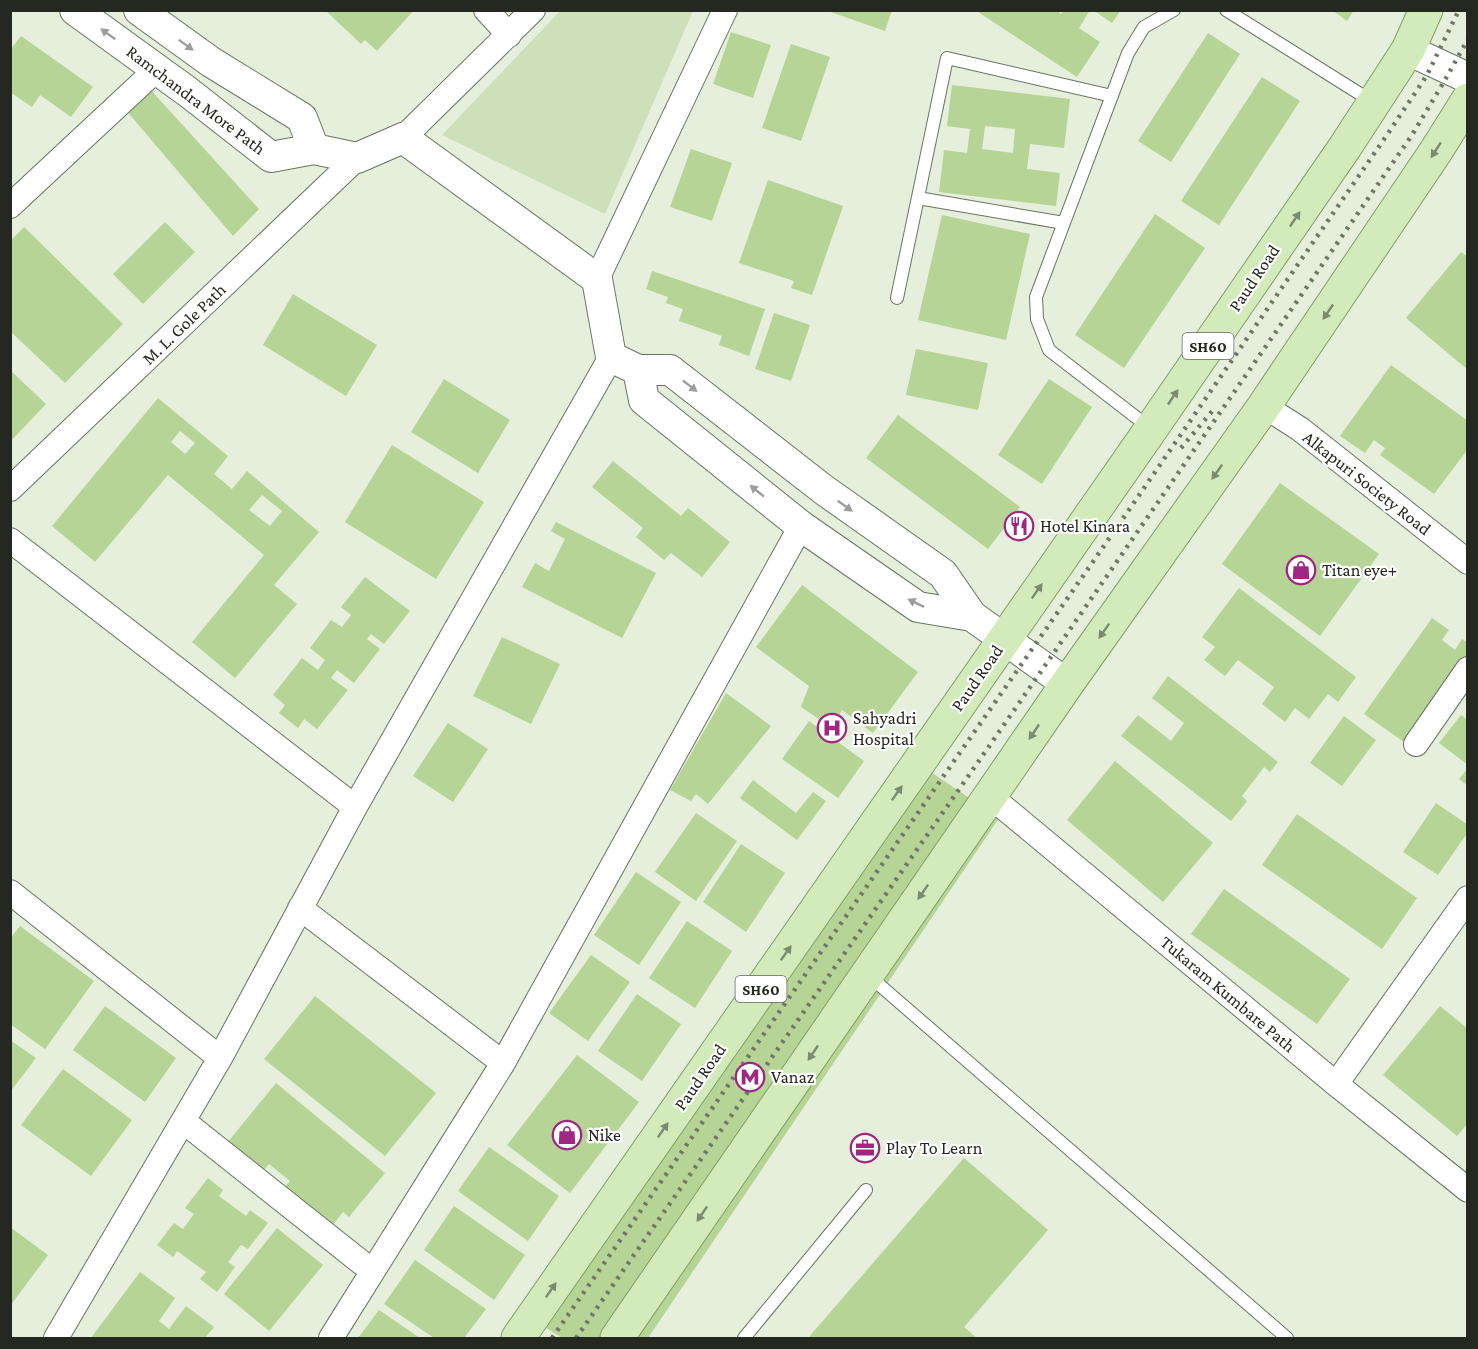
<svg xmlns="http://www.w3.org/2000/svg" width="1478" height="1349" viewBox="0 0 1478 1349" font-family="'Crimson Pro',serif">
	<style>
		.green { fill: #cde0ba }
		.building { fill: #b5d496; fill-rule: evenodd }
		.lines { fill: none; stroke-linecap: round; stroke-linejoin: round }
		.service-casing { stroke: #6b7463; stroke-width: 14 }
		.minor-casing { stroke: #6b7463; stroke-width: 26 }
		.tertiary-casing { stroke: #6b7463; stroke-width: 32 }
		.primary-casing { stroke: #839e67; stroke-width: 35 }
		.service { stroke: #fff; stroke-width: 12 }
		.minor { stroke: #fff; stroke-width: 24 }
		.tertiary { stroke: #fff; stroke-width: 30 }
		.primary { stroke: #d3ebbb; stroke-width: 33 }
		.rail { stroke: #707669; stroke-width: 4.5; stroke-dasharray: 3 6; stroke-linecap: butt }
		.oneway { fill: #9c9e9b }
		.oneway2 { fill: #7c8a6e }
		.labels { text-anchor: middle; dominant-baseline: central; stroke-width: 4.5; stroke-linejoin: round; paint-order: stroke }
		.shield { fill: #fff; stroke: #666863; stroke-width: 1.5 }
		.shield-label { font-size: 16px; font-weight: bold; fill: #242820 }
		.street-label { font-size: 18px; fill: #242820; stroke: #fff }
		.poi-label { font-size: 18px; fill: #242820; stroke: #fff; text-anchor: start }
	</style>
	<rect width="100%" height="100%" fill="#e5efdb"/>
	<path class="green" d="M561,10L693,11L605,214L442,135Z"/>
	<path class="building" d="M325,10H414L377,51L365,40L361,44Z
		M825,10H892L885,31Z
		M975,10H1056L1061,14L1063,10H1090L1079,28L1100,42L1077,77Z
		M1093,10H1121L1112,23Z
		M1332,10H1354L1347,21Z
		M731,32L771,45L753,98L713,84Z
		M1208,33L1240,54L1171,162L1138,141Z
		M21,36L93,87L71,117L40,95L32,107L10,92V50Z
		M791,44L830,57L801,141L762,128Z
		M1262,77L1300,101L1219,225L1181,201Z
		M952,85L1070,99L1064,148L1030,144L1027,169L1060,173L1056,206L939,192L944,150L967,153L970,129L947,126ZM985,126L1015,129L1013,153L982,149Z
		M149,88L259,209L233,236L125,109Z
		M691,149L732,163L712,221L670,207Z
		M768,180L843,206L812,295L791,288L794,281L739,263Z
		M1155,214L1205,248L1124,368L1075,335Z
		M942,215L1030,234L1006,340L918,320Z
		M165,222L195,252L143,304L113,274Z
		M24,227L123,324L65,383L10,331V241Z
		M1461,252L1468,257V370L1406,318Z
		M652,271L765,309L749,356L719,345L722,336L679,321L683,309L666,303L668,297L646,289Z
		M293,294L377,345L346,396L263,345Z
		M774,313L810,325L791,381L755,369Z
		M916,349L988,363L978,410L906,395Z
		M1391,365L1468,421V449L1434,494L1380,455L1385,448L1374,440L1365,453L1340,436Z
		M10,370L46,404L10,442Z
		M444,379L510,420L478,473L411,432Z
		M1049,379L1092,407L1042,484L998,455Z
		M158,398L228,456L214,474L232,489L247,471L319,532L274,585L297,604L235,678L192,642L264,555L168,475L95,562L52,526ZM180,431L195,443L185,454L171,442ZM262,495L282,511L270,526L249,510Z
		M898,415L1020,507L988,549L866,458Z
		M392,445L484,502L436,579L345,522Z
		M613,461L681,516L688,508L730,542L702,577L671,553L664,560L636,537L643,528L592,487Z
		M1280,483L1379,554L1320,636L1222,564Z
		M556,522L656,573L622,638L522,587L535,563L549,571L565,539L551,531Z
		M365,577L410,611L384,644L371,634L367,639L380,649L354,683L337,670L331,678L348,690L317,729L304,719L298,728L279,713L285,705L273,695L302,658L318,670L325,660L310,648L331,620L342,627L351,615L341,607Z
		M802,585L918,672L873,733L842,710L832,728L801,707L809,686L756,647Z
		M1239,588L1356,677L1338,702L1328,694L1309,719L1295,708L1285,722L1262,704L1274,687L1238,660L1225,676L1204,660L1215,647L1202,637Z
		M1432,618L1449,630L1442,640L1455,650L1462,639L1468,643V658L1407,744L1364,714Z
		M502,637L560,664L531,724L473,696Z
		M1168,676L1278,762L1270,772L1264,767L1242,796L1247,801L1231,821L1121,736L1138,715L1171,741L1184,723L1152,698Z
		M726,693L771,726L708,804L696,794L691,801L670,790Z
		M1461,715L1468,720V765L1439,743Z
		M1344,716L1376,740L1342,786L1310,763Z
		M809,721L864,761L838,798L782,759Z
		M448,723L488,749L453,802L413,776Z
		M1115,761L1213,843L1163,902L1067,820Z
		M916,762L999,818L648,1338H562L537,1322Z
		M1468,768V786L1459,779Z
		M753,780L796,813L813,792L826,801L797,840L740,798Z
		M1436,803L1468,825V832L1438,875L1403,852Z
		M696,813L737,841L696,901L655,872Z
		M1297,814L1417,898L1382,949L1262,865Z
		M741,844L785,873L746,932L703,902Z
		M636,872L681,902L639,965L594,935Z
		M1224,889L1350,979L1317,1024L1191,934Z
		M687,921L732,951L695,1008L649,978Z
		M20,926L94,981L45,1049L10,1024V939Z
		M591,955L630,982L588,1041L549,1013Z
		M637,994L681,1024L642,1081L598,1051Z
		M315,996L436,1093L385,1156L264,1059Z
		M105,1006L176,1058L145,1102L73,1050Z
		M1440,1006L1468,1029V1123L1457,1136L1383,1075Z
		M10,1040L36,1058L10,1092Z
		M577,1055L639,1102L570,1193L507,1145Z
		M63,1069L132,1120L91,1176L21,1125Z
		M276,1083L385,1173L349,1217L343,1212L327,1232L280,1193L290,1181L269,1164L257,1178L222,1149Z
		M489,1147L559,1196L528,1241L458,1191Z
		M964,1158L1048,1230L964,1327L977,1338H808Z
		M208,1178L223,1190L219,1196L246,1216L250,1210L268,1223L248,1249L241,1245L228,1262L235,1267L217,1292L200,1279L206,1272L177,1251L173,1257L157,1245L174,1223L183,1229L194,1214L185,1208Z
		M454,1206L525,1255L494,1300L424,1250Z
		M10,1227L48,1255L10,1306Z
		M277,1228L323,1265L269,1331L224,1294Z
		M415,1260L486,1309L464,1338H434L384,1304Z
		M140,1272L175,1298L159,1321L169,1329L186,1306L214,1327L205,1338H91Z
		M379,1310L420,1338H358Z"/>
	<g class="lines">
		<g class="service-casing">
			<path id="service" d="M1226,10L1373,102
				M918,198L1064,223
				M897,298L947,58L1112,96
				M1150,428L1049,350L1037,319L1036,297L1128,53L1144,27L1174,10
				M868,975L1287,1338
				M744,1338L866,1190"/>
		</g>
		<g class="minor-casing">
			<path id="minor" d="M486,10L509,35
				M403,138L533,10
				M10,206L157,69
				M597,279L725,10
				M1264,406L1300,429L1468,562
				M10,489L357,158
				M10,540L355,807
				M1416,744L1468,669
				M990,796L1336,1084L1468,1190
				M10,892L220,1058
				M300,908L503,1063
				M1336,1084L1468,898
				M183,1121L372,1271
				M56,1338L220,1058L355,807L611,357
				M331,1338L503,1063L801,526"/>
		</g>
		<g class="tertiary-casing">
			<path id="tertiary" d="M75,10L188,92L271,157L314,149L357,158L403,138L597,279L611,357L638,370H670L824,490L943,574L972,616L1067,684
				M139,10L211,62L302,118L314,149
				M1408,50L1468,78
				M638,370L644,400L801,526L918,607L972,616"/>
		</g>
		<g class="primary-casing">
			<path id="primary" d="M518,1338L1151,429L1345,147L1408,50L1426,10
				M617,1338L1067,684L1264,406L1436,151L1468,100"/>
		</g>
		<use href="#service" class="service"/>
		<use href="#minor" class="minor"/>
		<use href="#tertiary" class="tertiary"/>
		<use href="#primary" class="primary"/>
		<path class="rail" d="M1181,448L1214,409
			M552,1338L1122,520L1389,132L1427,75L1459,10
			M576,1338L990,745L1412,135L1445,80L1468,39"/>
	</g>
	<defs><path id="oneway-solid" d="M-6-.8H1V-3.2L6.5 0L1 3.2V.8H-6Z" transform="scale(1.5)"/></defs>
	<g class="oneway">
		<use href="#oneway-solid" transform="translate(108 34) rotate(-144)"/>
		<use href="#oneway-solid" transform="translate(186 45) rotate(36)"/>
		<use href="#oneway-solid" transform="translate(690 386) rotate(38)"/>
		<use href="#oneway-solid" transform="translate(757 491) rotate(-141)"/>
		<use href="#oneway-solid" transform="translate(845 506) rotate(36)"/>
		<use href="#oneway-solid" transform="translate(916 603) rotate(-154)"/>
	</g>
	<g class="oneway2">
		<use href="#oneway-solid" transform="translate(1436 150) rotate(123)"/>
		<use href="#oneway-solid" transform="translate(1295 219) rotate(-56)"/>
		<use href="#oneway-solid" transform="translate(1328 312) rotate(124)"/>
		<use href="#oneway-solid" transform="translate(1173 397) rotate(-56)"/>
		<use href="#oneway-solid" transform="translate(1217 472) rotate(125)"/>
		<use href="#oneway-solid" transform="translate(1037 591) rotate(-55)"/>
		<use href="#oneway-solid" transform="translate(1104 631) rotate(125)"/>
		<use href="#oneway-solid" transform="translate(1034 732) rotate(124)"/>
		<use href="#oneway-solid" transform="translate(897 793) rotate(-55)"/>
		<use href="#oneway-solid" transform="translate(923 892) rotate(125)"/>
		<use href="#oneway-solid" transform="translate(786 953) rotate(-55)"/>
		<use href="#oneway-solid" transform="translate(813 1053) rotate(124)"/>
		<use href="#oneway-solid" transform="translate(663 1130) rotate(-55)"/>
		<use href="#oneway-solid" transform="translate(702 1214) rotate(124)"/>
		<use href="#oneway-solid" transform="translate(551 1290) rotate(-55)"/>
	</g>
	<defs>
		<g id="restaurant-ring" transform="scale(1.5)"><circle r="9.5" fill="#fff" stroke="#9e2881" stroke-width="1.5"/><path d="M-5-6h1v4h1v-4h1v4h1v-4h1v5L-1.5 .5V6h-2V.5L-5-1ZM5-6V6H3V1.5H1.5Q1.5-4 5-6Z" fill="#9e2881"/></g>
		<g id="shop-ring" transform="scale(1.5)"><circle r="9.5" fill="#fff" stroke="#9e2881" stroke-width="1.5"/><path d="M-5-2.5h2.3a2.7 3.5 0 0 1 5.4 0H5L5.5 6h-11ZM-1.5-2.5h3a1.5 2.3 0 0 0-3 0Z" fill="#9e2881"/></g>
		<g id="hospital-ring" transform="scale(1.5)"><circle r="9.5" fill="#fff" stroke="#9e2881" stroke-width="1.5"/><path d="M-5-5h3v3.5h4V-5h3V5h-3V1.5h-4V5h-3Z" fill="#9e2881"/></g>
		<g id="metro-ring" transform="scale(1.5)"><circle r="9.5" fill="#fff" stroke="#9e2881" stroke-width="1.5"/><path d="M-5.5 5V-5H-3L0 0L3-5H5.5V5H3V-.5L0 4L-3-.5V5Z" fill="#9e2881"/></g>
		<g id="office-ring" transform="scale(1.5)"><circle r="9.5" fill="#fff" stroke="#9e2881" stroke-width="1.5"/><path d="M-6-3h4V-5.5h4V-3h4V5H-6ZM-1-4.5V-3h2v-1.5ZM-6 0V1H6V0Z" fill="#9e2881"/></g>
	</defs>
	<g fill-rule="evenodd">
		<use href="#restaurant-ring" x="1019" y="526"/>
		<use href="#shop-ring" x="1301" y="570"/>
		<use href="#hospital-ring" x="832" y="728"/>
		<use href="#metro-ring" x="750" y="1077"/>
		<use href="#shop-ring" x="567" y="1135"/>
		<use href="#office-ring" x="865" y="1148"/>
	</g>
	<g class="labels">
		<g class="shield">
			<rect x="1182.5" y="333" width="51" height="26" rx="4.5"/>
			<rect x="735.5" y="976" width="51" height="26" rx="4.5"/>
		</g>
		<g class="shield-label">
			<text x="1208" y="346">SH60</text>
			<text x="761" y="989">SH60</text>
		</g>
		<g class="street-label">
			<text transform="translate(196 100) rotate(37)">Ramchandra More Path</text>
			<text transform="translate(1254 278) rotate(-56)">Paud Road</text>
			<text transform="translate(184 324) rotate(-44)">M. L. Gole Path</text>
			<text transform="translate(1367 483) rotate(38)">Alkapuri Society Road</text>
			<text transform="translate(977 678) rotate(-55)">Paud Road</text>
			<text transform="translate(1228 994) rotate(40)">Tukaram Kumbare Path</text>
			<text transform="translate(700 1077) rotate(-55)">Paud Road</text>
		</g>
		<g class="poi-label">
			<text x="1040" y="526">Hotel Kinara</text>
			<text x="1322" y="570">Titan eye+</text>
			<text x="853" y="718">Sahyadri<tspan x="853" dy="21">Hospital</tspan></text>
			<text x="771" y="1077">Vanaz</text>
			<text x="588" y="1135">Nike</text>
			<text x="886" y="1148">Play To Learn</text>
		</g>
	</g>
	<rect width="1478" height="1349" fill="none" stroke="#242820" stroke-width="24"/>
</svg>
